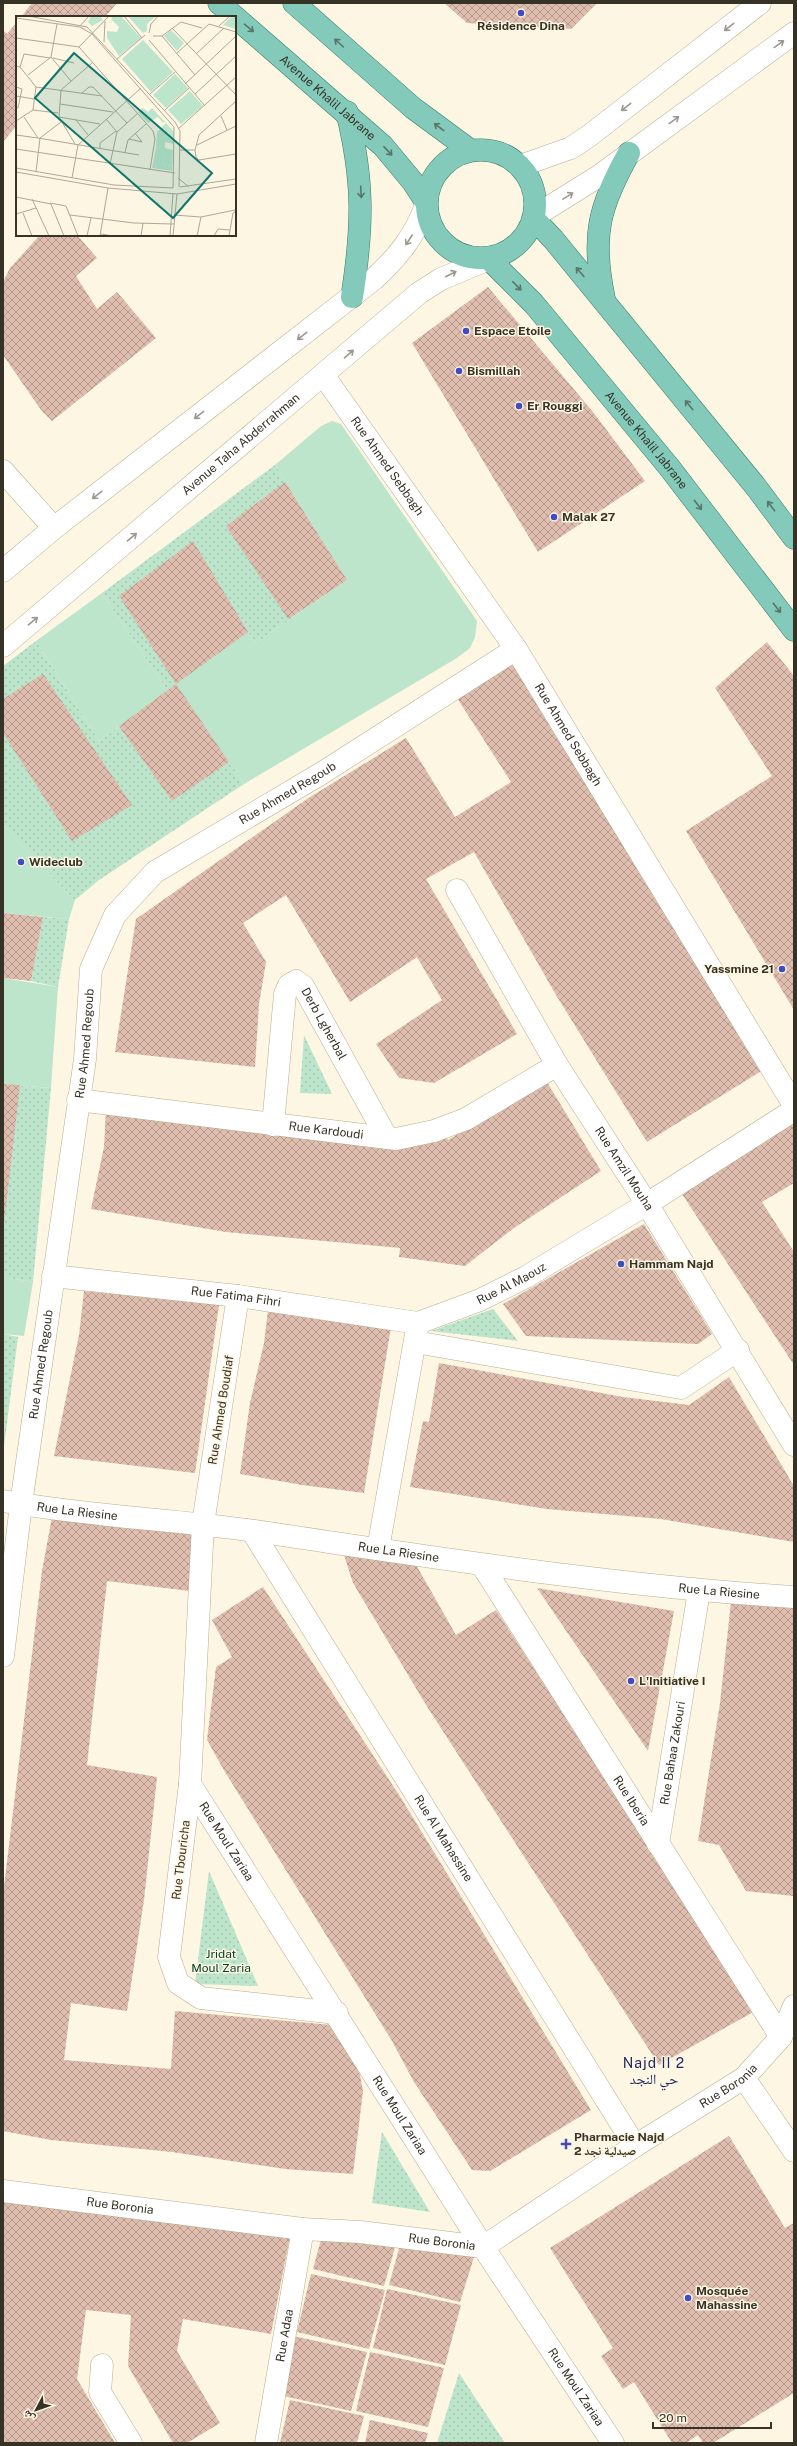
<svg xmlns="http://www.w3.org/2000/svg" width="797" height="2446" viewBox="0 0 797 2446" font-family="'Public Sans','Noto Naskh Arabic',sans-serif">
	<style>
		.grass { fill: #bce5cb }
		.park { fill: url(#park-dots) }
		.building { fill: url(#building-cross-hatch) }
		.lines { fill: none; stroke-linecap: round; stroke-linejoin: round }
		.minor-casing { stroke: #b8ad8f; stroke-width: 23 }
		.major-casing { stroke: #327e6a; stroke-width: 23 }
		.minor { stroke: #fff; stroke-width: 22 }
		.major { stroke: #83cabb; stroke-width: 22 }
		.oneway { stroke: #9b9892 }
		.oneway2 { stroke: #597669 }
		.poi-dot { fill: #404bbf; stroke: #fdf6e3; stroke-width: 1.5 }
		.labels { text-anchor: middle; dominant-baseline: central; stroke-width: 3; stroke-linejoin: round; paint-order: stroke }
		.poi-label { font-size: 12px; font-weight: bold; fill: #373226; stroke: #fdf6e3; text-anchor: start }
		.street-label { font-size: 12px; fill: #373226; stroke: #fdf6e3 }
		.park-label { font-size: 12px; fill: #0a4026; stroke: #fdf6e3 }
		.quarter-label { font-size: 14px; letter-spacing: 1px; fill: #212861; stroke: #fdf6e3 }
		.inset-road { fill: none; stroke: #aea897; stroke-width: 1 }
		.view { fill: #0f766e; fill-opacity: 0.15; stroke: #0f766e; stroke-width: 2 }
		.inset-edge { fill: none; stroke: #373226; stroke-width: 2 }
	</style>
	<defs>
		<pattern id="park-dots" width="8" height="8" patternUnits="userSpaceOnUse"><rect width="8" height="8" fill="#bce5cb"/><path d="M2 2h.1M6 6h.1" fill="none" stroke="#a2c5ae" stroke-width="1.8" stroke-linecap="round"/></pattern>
		<pattern id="building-cross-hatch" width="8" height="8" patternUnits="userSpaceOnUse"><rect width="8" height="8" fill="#dfbdaf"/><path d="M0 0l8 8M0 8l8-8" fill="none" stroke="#b69a8e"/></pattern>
	</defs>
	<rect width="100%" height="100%" fill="#fdf6e3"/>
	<path class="grass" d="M332,421L341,424L477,621L475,637L470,648L457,658L244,784L176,684L248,632L256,643L347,580L275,465L321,426Z
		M102,593L168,691L99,741L36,641Z
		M3,825L75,900L69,919L3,913Z
		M3,978L58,987L51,1088L3,1084Z
		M3,1277L33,1282L24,1336L3,1334Z"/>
	<path class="park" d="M275,465L347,580L256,643L248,632L177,684L244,784L99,880L75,900L3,825V666L36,641L99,741L168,691L102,593Z
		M43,917L69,919L58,987L31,981Z
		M304,1035L332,1094L300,1093Z
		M3,1084L51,1088L33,1282L3,1277Z
		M493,1309L518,1341L431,1331Z
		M3,1334L18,1337L3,1454Z
		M209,1871L258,1986L195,1984Z
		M382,2132L430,2212L372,2203Z
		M459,2373L505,2443H437Z"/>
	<path class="building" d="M32,3H117L105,17H21Z
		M444,3H597L571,29L467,23Z
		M17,22V125L3,142V30L7,34Z
		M40,235H77L97,258L76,276L97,309L117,292L156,338L52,421L41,410L3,355V282L10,268Z
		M488,287L593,412L645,481L538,552L412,343Z
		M285,482L347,580L288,619L226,526Z
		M193,541L248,632L176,684L119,596Z
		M767,642L794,676V1010L686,831L772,776L715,688Z
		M514,663L763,1070L647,1142L556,995L474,852L426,879L517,1034L434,1083L399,1078L376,1044L442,1000L417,957L350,1002L286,895L243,923L266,962L259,1004L255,1067L115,1052L136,919L307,799L406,738L455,817L511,782L457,698Z
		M43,674L132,805L72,841L3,733V699Z
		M176,684L229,762L172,801L119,726Z
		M3,913L43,917L31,981L3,978Z
		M547,1082L601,1171L514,1228L465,1266L399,1257L400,1248L226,1232L91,1209L104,1147L106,1111L393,1149L417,1146L445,1136L448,1140Z
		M3,1084L20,1085L4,1223H3Z
		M791,1122L794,1126V1183L762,1202L794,1252V1365L682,1194Z
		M644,1224L712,1334L698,1344L526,1336L503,1304Z
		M84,1291L219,1305L195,1473L54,1456L79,1335Z
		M268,1310L391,1327L364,1493L302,1485L240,1474L250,1403L264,1343Z
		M439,1363L623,1397L689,1405L729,1377L794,1486V1542L661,1519L547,1509L410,1487L423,1421L429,1422Z
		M52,1517L193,1532L190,1591L107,1581L87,1765L157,1777L144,1900L127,2011L71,2003L64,2060L171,2069L175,2011L332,2025L358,2065L363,2091L353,2174L285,2169L172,2152L51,2140L3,2131V1895L42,1571Z
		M344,1555L415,1563L456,1635L496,1610L755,2011L659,2065L426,1705L353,1583Z
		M263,1587L401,1798L591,2110L490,2171L472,2170L414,2082L392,2041L225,1772L207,1740L216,1667L232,1657L212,1620Z
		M537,1588L674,1611L648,1751Z
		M731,1602L794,1608V1896L746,1891L719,1845L698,1841L720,1703Z
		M729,2136L785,2228L794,2223V2393L713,2443H703L698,2435L686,2443H672L634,2382L623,2389L601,2356L613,2348L550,2248Z
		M3,2198L290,2236L271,2334L183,2319L177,2351L220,2423L187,2443H173L128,2366L131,2315L86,2310L77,2379L115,2443H3Z
		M322,2236L396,2244L384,2286L313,2269Z
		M400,2245L475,2254L460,2302L389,2285Z
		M311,2274L385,2290L369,2349L297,2332Z
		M387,2289L461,2305L445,2365L373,2348Z
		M293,2336L367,2352L351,2411L279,2395Z
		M370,2352L444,2368L428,2427L356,2411Z
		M290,2400L364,2416L357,2443H280Z
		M370,2420L428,2433L425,2443H365Z"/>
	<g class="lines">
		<g class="minor-casing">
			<g id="minor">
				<path d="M520,166L571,148L589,136L760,3"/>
				<path d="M535,216L599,176L794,33"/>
				<path id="s1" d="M324,376L516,649L794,1105"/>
				<path d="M3,471L54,528"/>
				<path d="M3,571L54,528L374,279C398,257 415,236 426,205"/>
				<path id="s2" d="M3,646L419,293L441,279L489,259"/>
				<path id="s3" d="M457,890L557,1065L647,1204L794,1445"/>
				<path id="s4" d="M78,1100L396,1139L434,1131L466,1119L557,1065"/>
				<path id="s5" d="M273,1125L285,994L289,985L296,981L303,986L387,1138"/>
				<path id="s6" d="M53,1276L238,1296L418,1323"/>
				<path d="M238,1296L203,1524L190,1784L169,1957L178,1983L201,1998L337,2013"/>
				<path d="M415,1342L681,1388L738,1350"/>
				<path id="s7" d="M3,1501C86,1516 170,1519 254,1531C433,1557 612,1586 794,1597"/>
				<path id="s8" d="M252,1531L635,2146"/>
				<path id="s9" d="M378,1549L418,1323L480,1300L526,1277L647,1204L794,1110"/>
				<path id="s10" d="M482,1565L781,2037"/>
				<path id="s11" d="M3,1656L21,1504L85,1059L91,969L115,915L155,872L322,773L516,649"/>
				<path id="s12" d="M190,1784L483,2247L613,2443"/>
				<path id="s13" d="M658,1844L699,1591"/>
				<path d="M744,2078L794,2151"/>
				<path id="s14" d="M3,2191L303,2229L360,2232L483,2247L635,2146L744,2078L781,2037L794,2006"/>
				<path d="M102,2365L100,2392L131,2443"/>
				<path id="s15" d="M266,2443L303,2229"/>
			</g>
		</g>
		<g class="major-casing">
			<g id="major">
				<path id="s16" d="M219,3L383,146L413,182L426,202"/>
				<path d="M294,3L413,108L470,150"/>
				<path d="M347,112C364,182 363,226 352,297"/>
				<circle cx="481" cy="204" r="54"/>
				<path d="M534,219L553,239L756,487L794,538"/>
				<path id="s17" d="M489,259L534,304L669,467L794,630"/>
				<path d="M604,298C591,236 599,206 629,153"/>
			</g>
		</g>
		<use href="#minor" class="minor"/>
		<use href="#major" class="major"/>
	</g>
	<defs><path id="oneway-shaft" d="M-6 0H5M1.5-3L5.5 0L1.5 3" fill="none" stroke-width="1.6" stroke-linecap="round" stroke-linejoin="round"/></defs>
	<g class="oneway">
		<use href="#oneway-shaft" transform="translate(729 27) rotate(142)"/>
		<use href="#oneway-shaft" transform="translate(779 44) rotate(-36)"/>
		<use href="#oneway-shaft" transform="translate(626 107) rotate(142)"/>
		<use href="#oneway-shaft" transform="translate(674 120) rotate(-36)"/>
		<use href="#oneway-shaft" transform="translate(568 196) rotate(-32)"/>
		<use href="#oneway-shaft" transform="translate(409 240) rotate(123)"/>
		<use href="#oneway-shaft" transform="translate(451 274) rotate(-27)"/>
		<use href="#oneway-shaft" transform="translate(302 336) rotate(142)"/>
		<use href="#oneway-shaft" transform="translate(349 354) rotate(-41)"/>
		<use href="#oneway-shaft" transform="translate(199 415) rotate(142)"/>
		<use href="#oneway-shaft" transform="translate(97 495) rotate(142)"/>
		<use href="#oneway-shaft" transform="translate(132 537) rotate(-40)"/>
		<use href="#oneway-shaft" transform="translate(33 621) rotate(-40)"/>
	</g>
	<g class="oneway2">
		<use href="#oneway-shaft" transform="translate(249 28) rotate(40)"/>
		<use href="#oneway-shaft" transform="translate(339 43) rotate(-138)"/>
		<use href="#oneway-shaft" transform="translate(439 127) rotate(-143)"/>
		<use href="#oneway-shaft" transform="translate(388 151) rotate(47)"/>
		<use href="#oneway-shaft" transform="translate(361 192) rotate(87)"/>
		<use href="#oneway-shaft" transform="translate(580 272) rotate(-131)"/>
		<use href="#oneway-shaft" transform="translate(517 286) rotate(46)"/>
		<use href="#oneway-shaft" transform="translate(689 405) rotate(-129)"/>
		<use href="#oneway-shaft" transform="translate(698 505) rotate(52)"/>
		<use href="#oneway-shaft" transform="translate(771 506) rotate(-127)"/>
		<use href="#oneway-shaft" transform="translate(777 608) rotate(52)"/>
	</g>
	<g class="poi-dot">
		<circle cx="521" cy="13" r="4"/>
		<circle cx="466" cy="331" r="4"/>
		<circle cx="459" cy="371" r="4"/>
		<circle cx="519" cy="406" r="4"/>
		<circle cx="554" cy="517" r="4"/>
		<circle cx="21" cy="862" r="4"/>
		<circle cx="782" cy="969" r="4"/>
		<circle cx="621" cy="1264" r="4"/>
		<circle cx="631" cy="1681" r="4"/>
		<path d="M564 2138h4v4h4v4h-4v4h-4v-4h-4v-4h4z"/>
		<circle cx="688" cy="2298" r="4"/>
	</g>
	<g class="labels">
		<g class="poi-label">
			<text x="521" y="26" text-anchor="middle">Résidence Dina</text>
			<text x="474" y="331">Espace Etoile</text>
			<text x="467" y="371">Bismillah</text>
			<text x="527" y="406">Er Rouggi</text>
			<text x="562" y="517">Malak 27</text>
			<text x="29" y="862">Wideclub</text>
			<text x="774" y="969" text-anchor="end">Yassmine 21</text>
			<text x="629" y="1264">Hammam Najd</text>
			<text x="639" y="1681">L'Initiative I</text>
			<text x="574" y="2137">Pharmacie Najd<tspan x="574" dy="14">2 صيدلية نجد</tspan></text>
			<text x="696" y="2291">Mosquée<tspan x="696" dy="14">Mahassine</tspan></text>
		</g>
		<g class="street-label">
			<text stroke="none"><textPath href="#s16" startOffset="144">Avenue Khalil Jabrane</textPath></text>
			<text stroke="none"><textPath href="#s17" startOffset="240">Avenue Khalil Jabrane</textPath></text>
			<text stroke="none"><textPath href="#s2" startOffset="312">Avenue Taha Abderrahman</textPath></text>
			<text stroke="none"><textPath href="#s1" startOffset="110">Rue Ahmed Sebbagh</textPath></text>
			<text stroke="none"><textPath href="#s1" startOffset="434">Rue Ahmed Sebbagh</textPath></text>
			<text stroke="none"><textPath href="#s11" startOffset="965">Rue Ahmed Regoub</textPath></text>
			<text stroke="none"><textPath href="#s5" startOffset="201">Derb Lgherbal</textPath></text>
			<text stroke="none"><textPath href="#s11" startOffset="618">Rue Ahmed Regoub</textPath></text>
			<text stroke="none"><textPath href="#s4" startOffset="250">Rue Kardoudi</textPath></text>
			<text stroke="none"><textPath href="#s3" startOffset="325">Rue Amzil Mouha</textPath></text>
			<text stroke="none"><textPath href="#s9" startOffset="331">Rue Al Maouz</textPath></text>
			<text stroke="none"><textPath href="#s6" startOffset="184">Rue Fatima Fihri</textPath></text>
			<text stroke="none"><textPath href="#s11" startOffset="294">Rue Ahmed Regoub</textPath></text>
			<text transform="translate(221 1410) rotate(-81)">Rue Ahmed Boudiaf</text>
			<text stroke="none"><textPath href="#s7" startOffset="75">Rue La Riesine</textPath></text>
			<text stroke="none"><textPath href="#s7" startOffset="399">Rue La Riesine</textPath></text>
			<text stroke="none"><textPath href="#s7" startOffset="722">Rue La Riesine</textPath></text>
			<text stroke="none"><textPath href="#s13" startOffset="92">Rue Bahaa Zakouri</textPath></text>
			<text stroke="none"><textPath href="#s10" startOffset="279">Rue Iberia</textPath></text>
			<text stroke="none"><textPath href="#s8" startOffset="362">Rue Al Mahassine</textPath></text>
			<text stroke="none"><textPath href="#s12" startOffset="68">Rue Moul Zariaa</textPath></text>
			<text transform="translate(181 1860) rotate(-83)">Rue Tbouricha</text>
			<text stroke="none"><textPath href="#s14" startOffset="777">Rue Boronia</textPath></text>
			<text stroke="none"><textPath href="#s12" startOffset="392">Rue Moul Zariaa</textPath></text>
			<text stroke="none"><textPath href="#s14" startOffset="118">Rue Boronia</textPath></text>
			<text stroke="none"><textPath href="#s14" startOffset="442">Rue Boronia</textPath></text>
			<text stroke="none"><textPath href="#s15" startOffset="109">Rue Adaa</textPath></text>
			<text stroke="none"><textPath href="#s12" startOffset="716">Rue Moul Zariaa</textPath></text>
		</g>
		<g class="park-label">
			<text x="221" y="1954">Jridat<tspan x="221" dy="14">Moul Zaria</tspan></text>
		</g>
		<g class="quarter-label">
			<text x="654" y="2063">Najd II 2<tspan x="654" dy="16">حي النجد</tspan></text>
		</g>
	</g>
	<g transform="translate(16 16)">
		<rect width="220" height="220" fill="#fdf6e3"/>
		<path d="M75,0H84L87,4L76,10L72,6ZM150,107L158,116L141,117V116ZM140,132L149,134L146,148L156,150V155L136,152Z" fill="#bce5cb"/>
		<path d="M97,0H105L125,22L103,40L91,22V15L101,16L103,11L95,3ZM112,0H140L131,8V15L127,17ZM216,0H220V13L207,9ZM155,14L168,27L161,35L148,20ZM127,24L157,56L135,76L106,43ZM159,58L172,72L150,92L137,79ZM174,75L187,90L165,108L152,94ZM127,92L132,96L136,92L149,106L147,107L142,101L132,107L122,96ZM158,116V128L149,126V132L157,134L156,150L146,148L149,134L140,132L141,117Z" fill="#bce5cb"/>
		<path class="inset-road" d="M12,0L71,11L159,106L164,115L163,171M108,0L126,22M0,2L64,11L76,18L158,111L157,172M64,10L73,0M203,10L214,0M156,12L220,79M133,17L135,8L142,0M137,20H146L179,59M146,20L165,6L186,12M0,22L63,31L137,115L139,123L134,154M133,24L189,90M88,26L89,5M63,31L93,0M161,37L193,8L220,16M180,38L208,12M35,41L55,65M37,42L58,47M101,43L129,19M0,50L4,51L8,38L34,42M4,51L20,71L17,94L42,97M12,59L35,41L41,8M169,68L220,20M20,71L86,80M66,77L73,71H77L111,107M134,78L159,56M179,78L220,40M0,80L18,83M220,85L183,119L179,134L180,141L183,144L220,138M44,88L97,96M0,92H2L6,73L0,71M149,94L173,72M205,100L211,114M8,101L22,122L123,139M43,101L84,108M90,103L101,116L94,148M60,104L72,119M0,105L17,94M162,113L220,61M101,116L121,98M0,119L22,122M113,123L126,126L119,117M59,128L43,101L45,74L76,47M181,129L220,110M0,133L159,157M84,133V127L100,115M163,134H179M109,136L112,124L130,108M0,152L98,169L157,172M0,156L92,172L161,178L220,168M20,156L24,122L45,106M56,162L62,129L125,72M162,162L173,171M164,171L220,163M0,181L35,188L48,220M16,183L33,220M34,187L50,190L62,220M7,197L16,220M0,198L20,192M54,199L118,207L158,208M158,199L185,201L219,194M85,218L97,220M71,220L75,202M84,220L92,172M125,220L127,207M154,220L157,177M157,220L161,178M181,220L185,201M198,220L202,213L214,214M213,220L217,197L220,195"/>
		<path class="view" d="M58,37L196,157L157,202L19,82Z"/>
		<rect width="220" height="220" class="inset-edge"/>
	</g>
	<rect width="797" height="2446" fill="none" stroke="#373226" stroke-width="8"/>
	<g transform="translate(36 2410) rotate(229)" stroke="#fdf6e3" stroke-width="3" paint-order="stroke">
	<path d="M0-3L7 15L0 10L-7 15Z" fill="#373226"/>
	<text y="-6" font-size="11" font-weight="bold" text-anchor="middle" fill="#373226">ش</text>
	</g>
	<path d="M653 2422v6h118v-6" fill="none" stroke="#373226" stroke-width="2"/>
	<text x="659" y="2422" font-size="12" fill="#373226" stroke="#fdf6e3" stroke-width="3" paint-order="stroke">20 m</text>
</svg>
